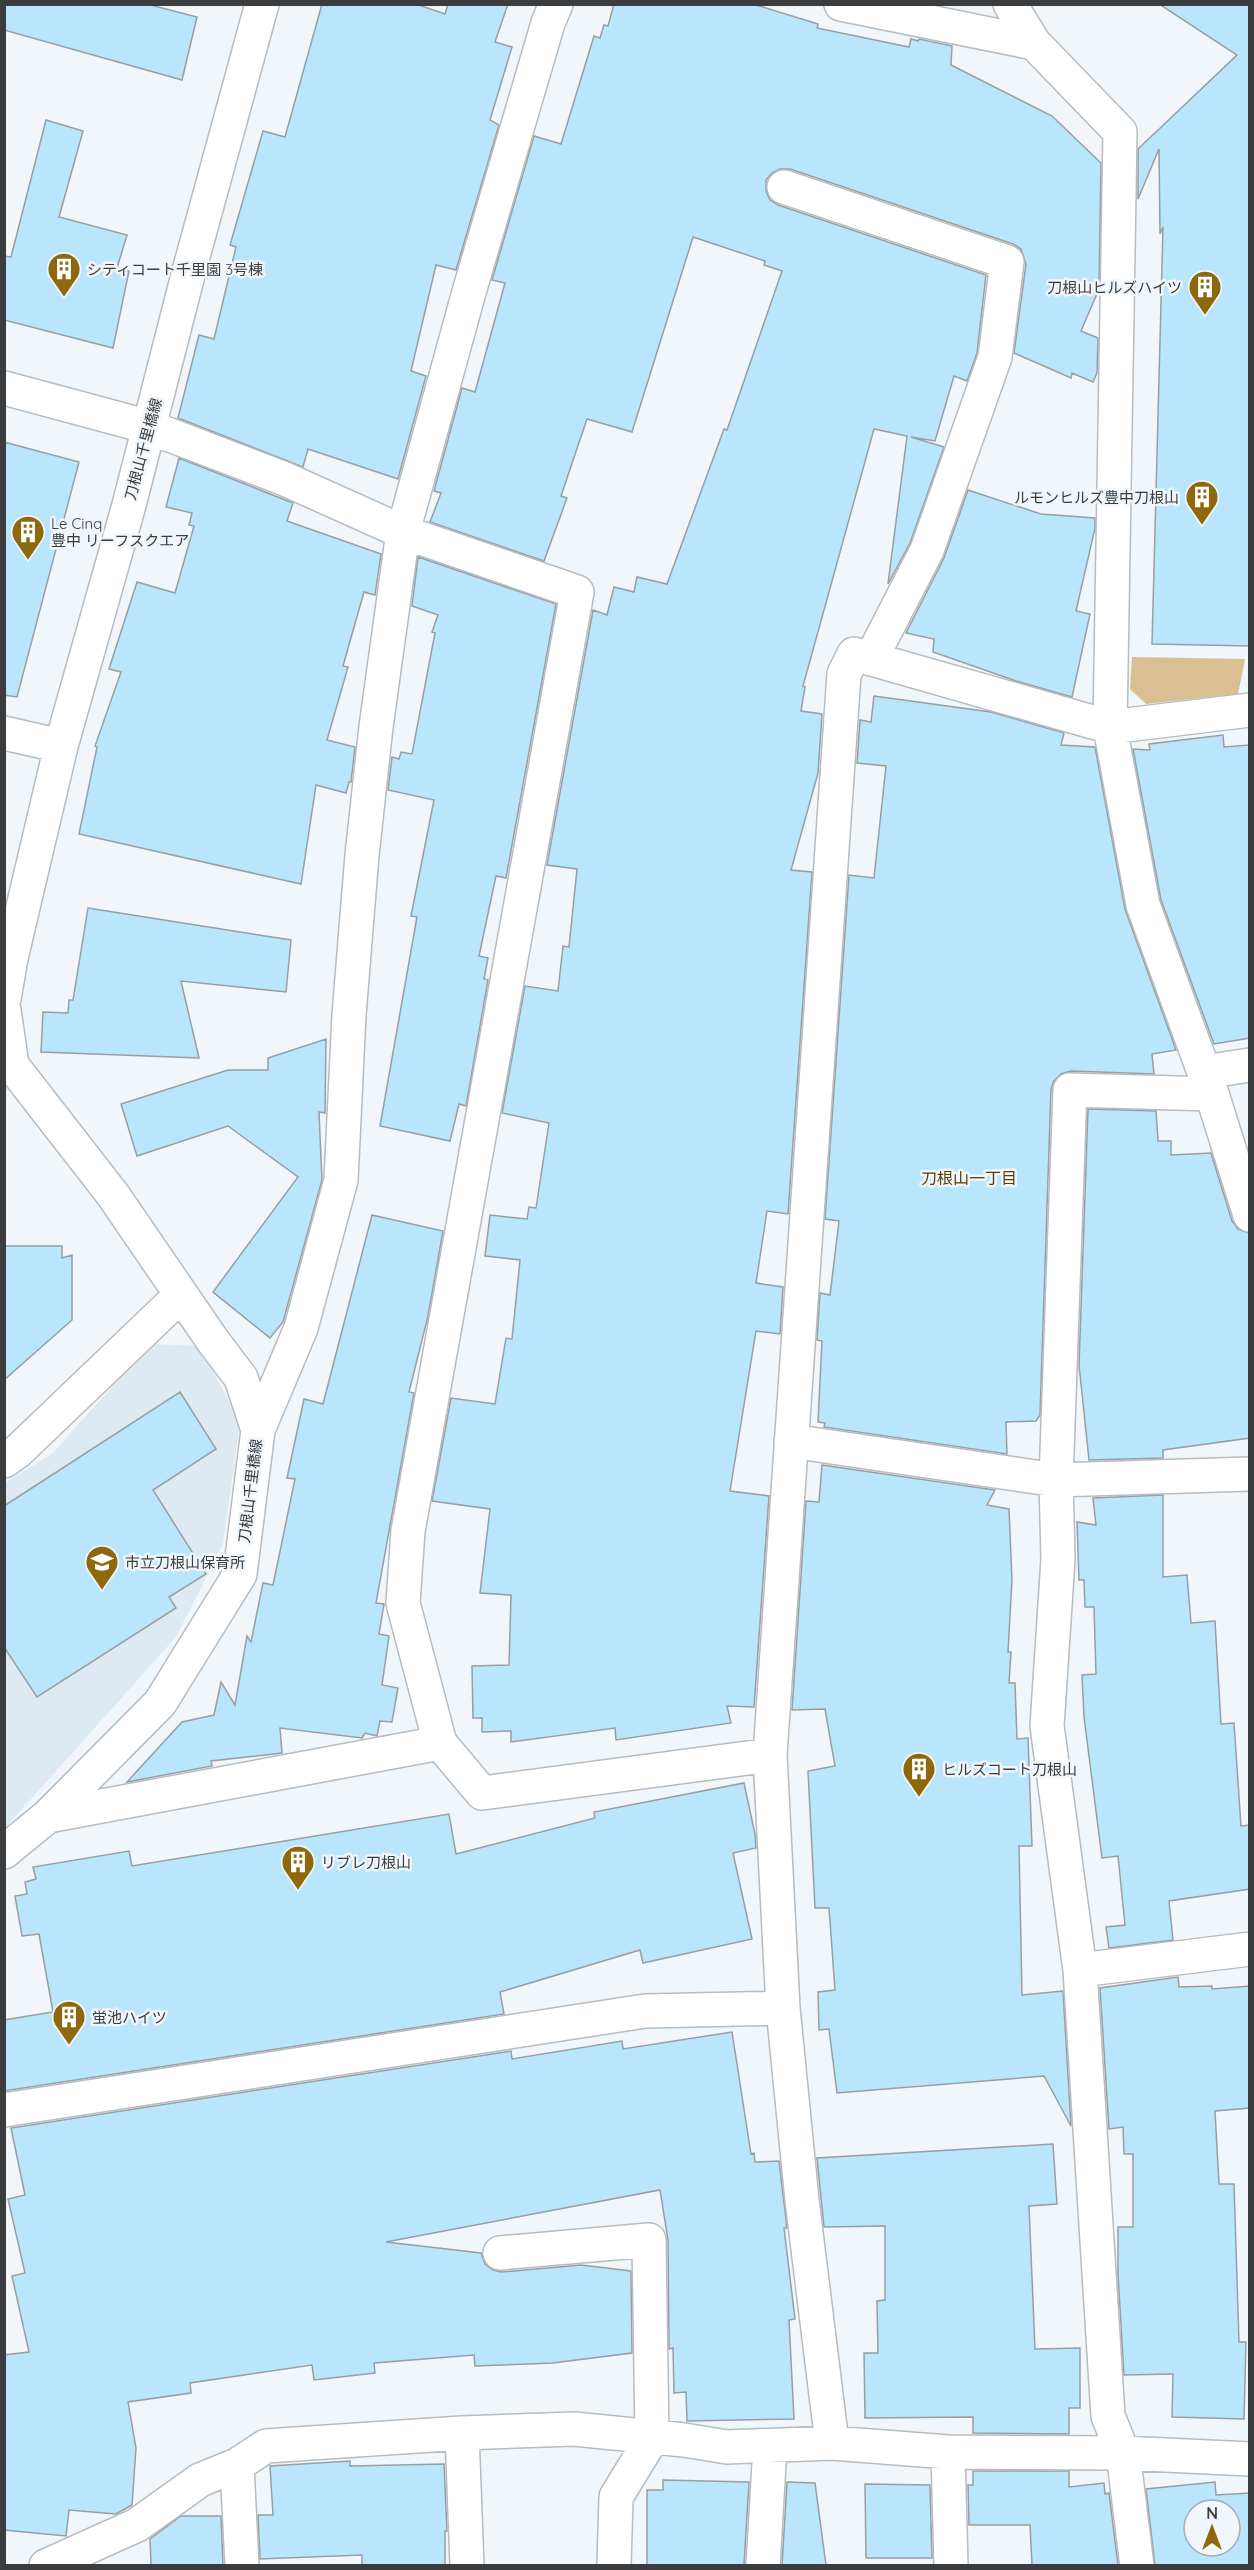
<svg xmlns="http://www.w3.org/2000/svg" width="1254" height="2570" viewBox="0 0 1254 2570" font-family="Quicksand,'Noto Sans JP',sans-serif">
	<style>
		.built { fill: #ddeaf2 }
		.green { fill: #d9bf91 }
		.building { fill: #b9e5fd; stroke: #989ea1; stroke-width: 1.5; fill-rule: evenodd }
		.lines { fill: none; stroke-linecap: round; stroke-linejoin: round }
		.minor-casing { stroke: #b6bcbf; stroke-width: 36 }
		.minor { stroke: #fff; stroke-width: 33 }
		.labels { text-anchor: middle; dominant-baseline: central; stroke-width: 5; stroke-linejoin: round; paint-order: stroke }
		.poi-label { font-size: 15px; fill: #3a3c3e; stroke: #f0f6fa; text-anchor: start }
		.street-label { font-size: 15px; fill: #3a3c3e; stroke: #f0f6fa }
		.neighbourhood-label { font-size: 16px; fill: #583e00; stroke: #f0f6fa }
	</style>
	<rect width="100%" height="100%" fill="#f0f6fa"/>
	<path class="built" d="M150,1344L200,1346L240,1423L223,1544L176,1637L5,1828V1483L53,1453Z"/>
	<path class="green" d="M1132,657L1245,659L1238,694L1146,704L1130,689Z"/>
	<path class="building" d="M4,4H147L197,17L182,80L4,30Z
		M322,4H416L445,14L448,4H508L495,42L512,47L490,120L499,125L456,270L436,265L411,371L426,376L398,479L308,449L303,467L178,418L199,335L214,339L236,247L230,245L263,131L285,137Z
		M614,4H753L818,24L817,28L909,47L911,39L918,41L919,39L952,46L951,65L1052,116L1101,163L1099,289L1081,331L1098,338L1097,373L1093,382L1072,373L1071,378L1014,353L1026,264L1021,249L1013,244L790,169H780L772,173L766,180V191L770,200L778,205L986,275L977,353L967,381L954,376L935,441L911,437L944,447L910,543L888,584L907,436L874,429L803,686L805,687L801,711L822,714L818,773L791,870L812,872L788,1214L767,1211L756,1283L783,1287L780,1334L756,1331L730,1491L769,1496L754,1707L727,1706L731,1723L616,1740L615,1728L511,1742V1731L482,1732V1718H473L472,1666L509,1665L511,1595L480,1593L490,1509L432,1501L451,1398L495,1404L506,1338L512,1339L520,1260L485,1256L490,1215L527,1219L529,1207L536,1208L549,1123L502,1113L525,986L558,991L563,946L569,947L577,869L547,865L593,610L607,615L614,587L634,592L637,577L667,584L724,429L727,430L782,271L764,265L765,261L693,237L632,432L587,419L561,496L567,498L544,561L430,522L441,493L434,491L462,388L475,392L505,283L492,280L534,136L561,144L594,36L600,38L604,25L608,26Z
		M1159,4H1250V646L1152,644L1163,227L1160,234L1159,149L1138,199V149L1237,55Z
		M46,120L83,131L59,217L127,235L117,268L129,271L113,348L4,320V256L11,257Z
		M4,442L79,462L17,697L4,695Z
		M179,458L293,503L287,521L381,554L375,595L364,592L343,666L348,667L327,740L355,747L351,782H349L346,793L316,785L301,884L79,834L97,747L95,746L121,672L109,669L137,582L175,593L194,526L189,525L192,513L166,507Z
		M968,490L1041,514L1095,518V528L1076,611L1090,614L1072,697L1016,681L933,652L934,639L906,633L944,558Z
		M418,557L556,604L506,878L496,876L479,956L488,958L484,979L488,980L466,1106L459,1104L450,1141L380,1126L417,917L411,916L434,800L388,790L392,757L399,759L401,752L412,754L435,633L432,632L438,615L412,606Z
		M874,696L991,712L1064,733L1061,745L1095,747L1125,909L1176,1050L1152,1054L1154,1074L1071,1071L1061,1074L1054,1081L1051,1089L1040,1415L1036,1421L1006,1422L1007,1454L824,1427L825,1423L818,1422L822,1341L817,1340L820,1293L830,1295L839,1221L825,1219L849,875L874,878L886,766L857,763L860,720L871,722Z
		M1223,735L1224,747L1250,745V1038L1214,1044L1161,900L1133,749L1150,750L1149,744Z
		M88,908L291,940L286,992L181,981L199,1058L41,1052L43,1012L68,1013L69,1000H73Z
		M326,1039L325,1113L319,1112L322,1180L283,1322L270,1338L213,1292L298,1177L228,1126L137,1156L121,1104L228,1070H268V1058Z
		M1088,1109L1156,1111L1158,1141H1171V1155L1211,1153L1232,1221L1238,1229L1249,1233L1250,1438L1163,1450V1458L1089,1460L1079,1365Z
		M372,1215L443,1231L428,1316L409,1392L414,1393L376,1603L384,1604L379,1634L389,1636L382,1685L398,1688L392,1722L380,1721L377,1736L365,1733L362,1738L280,1728L282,1753L211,1761L212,1766L127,1782L182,1722L214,1715L221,1682L235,1705L247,1636L251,1642L263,1583L273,1585L295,1479L287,1478L304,1399L323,1404Z
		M4,1246H62V1258L72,1255V1320L4,1380Z
		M180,1392L216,1449L153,1490L206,1574L169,1597L176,1608L37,1697L4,1647V1506Z
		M822,1465L995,1490L987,1505L1009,1509L1012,1580L1008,1652H1011L1009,1683H1015L1017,1739L1028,1738L1032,1846H1019L1022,1995L1063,1991L1071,2126L1044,2076L837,2093L829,2029L819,2030L818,1992L835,1990L829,1908H815L808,1771L835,1766L825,1709L792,1710L806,1501L819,1502Z
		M1163,1495V1577L1187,1575L1191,1623L1215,1621L1221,1724L1234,1723L1241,1826L1250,1825V1889L1169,1901L1173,1940L1109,1948L1106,1927L1125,1925L1118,1856L1102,1858L1084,1717L1082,1675L1096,1674L1094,1607H1085L1084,1580H1079L1077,1522L1096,1525L1093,1498Z
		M744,1783L755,1834L756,1848L733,1853L752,1939L643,1963L640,1950L500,1992L504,2014L4,2091V2020L53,2012L39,1934L22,1936L15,1896L27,1894L25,1882L36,1879L33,1867L129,1851L132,1866L449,1814L456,1854L595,1818L594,1812Z
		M1178,1977L1179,1987L1212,1986V1989L1250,1986V2108L1215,2111L1219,2184H1234L1239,2342H1246L1244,2419L1172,2417L1173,2374L1124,2375L1118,2274V2227H1133V2154H1124L1123,2127L1109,2129L1100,1988Z
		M732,2032L751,2154L754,2153L755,2162L779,2161L787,2228H784L795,2319L789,2320L794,2419L687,2421L686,2392L674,2393L673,2348L669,2349L668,2240L660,2190L386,2242L481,2253L485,2264L493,2270L501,2272L581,2265L631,2271L632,2353L553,2363L475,2366L474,2355L374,2363L375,2373L314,2380L312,2365L190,2383L191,2393L128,2402L136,2448L132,2505L116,2514L69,2510L66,2536L4,2530V2355L29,2352L12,2276L25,2273L8,2199L25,2195L11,2128L511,2051L512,2059L622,2041L623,2049Z
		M1053,2144L1057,2204L1029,2206L1035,2349L1080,2348V2408H1069V2434L973,2433V2417L865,2418L864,2353H878L877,2301L885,2300V2226L824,2227L817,2158Z
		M350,2461V2466L444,2464L447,2531H445V2565H362V2555L260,2559L258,2515H273L270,2466Z
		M973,2471H1069V2487L1104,2483L1105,2494L1109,2493L1118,2565H1032L1030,2525H969L968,2485H973Z
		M663,2480L749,2482L744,2565H647V2490H663Z
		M787,2482L815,2483L826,2565H782Z
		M1215,2482L1216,2495L1250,2493V2565H1155L1146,2489ZM1194,2510H1230V2546H1194Z
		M865,2484L930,2485L932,2558H866Z
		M181,2516H221L223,2565H151L150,2539Z"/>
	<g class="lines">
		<g class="minor-casing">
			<path id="minor" d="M841,4L1034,43L1010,4
				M1034,43L1120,132L1110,727L1143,905L1212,1094L1250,1215
				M784,187L1007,262L995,357L927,550L871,659
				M4,388L149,427L285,479L403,532L577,592L408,1531L403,1603L440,1743L48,1816
				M4,733L61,746
				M4,999L11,958L61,746L129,505L189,271L262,4
				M4,1010L12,1065L113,1195L213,1341L241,1378L258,1430L240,1574L160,1703L48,1816L4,1852
				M1204,1072L1250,1065
				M258,1430L301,1328L341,1180L349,1015L362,855L376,727L403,532L469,292L548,23L556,4
				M791,1441L1056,1480L1250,1474
				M4,1461L18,1451L181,1295
				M770,1755L844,674L854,654L1110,727L1250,710
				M1080,1970L1250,1949
				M783,2008L802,2200L832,2443
				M4,2110L645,2011L783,2008L770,1755L482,1793L440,1743
				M500,2253L649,2240L652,2438L616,2497L614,2566
				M462,2433L467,2566
				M948,2452L951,2566
				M237,2465L242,2566
				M46,2566L137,2525L200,2480L237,2465L266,2446L462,2433L574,2429L684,2440L727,2447L832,2443L948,2452L1123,2453L1250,2459
				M763,2566L770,2447
				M1137,2566L1123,2453L1108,2416L1080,1970L1047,1726L1058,1559L1056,1480L1070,1090L1212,1094"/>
		</g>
		<use href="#minor" class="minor"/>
	</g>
	<defs>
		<g id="building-pin" transform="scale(1.725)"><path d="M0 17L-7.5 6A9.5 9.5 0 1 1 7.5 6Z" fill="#8e680c" stroke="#f0f6fa"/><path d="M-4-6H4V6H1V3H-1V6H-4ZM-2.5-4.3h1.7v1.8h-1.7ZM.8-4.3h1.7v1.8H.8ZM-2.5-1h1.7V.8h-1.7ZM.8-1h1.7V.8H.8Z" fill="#fff"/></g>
		<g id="school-pin" transform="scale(1.725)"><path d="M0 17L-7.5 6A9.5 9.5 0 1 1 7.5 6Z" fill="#8e680c" stroke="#f0f6fa"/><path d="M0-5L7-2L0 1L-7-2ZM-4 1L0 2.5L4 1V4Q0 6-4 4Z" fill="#fff"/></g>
	</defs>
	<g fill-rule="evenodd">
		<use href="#building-pin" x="64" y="269"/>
		<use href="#building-pin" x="1205" y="287"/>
		<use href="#building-pin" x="1202" y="497"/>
		<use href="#building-pin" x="28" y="532"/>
		<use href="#school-pin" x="102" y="1562"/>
		<use href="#building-pin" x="919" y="1769"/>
		<use href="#building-pin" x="298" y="1862"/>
		<use href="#building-pin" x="69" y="2017"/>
	</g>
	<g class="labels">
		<g class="poi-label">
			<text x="87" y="269">シティコート千里園 3号棟</text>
			<text x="1182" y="287" text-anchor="end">刀根山ヒルズハイツ</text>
			<text x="1179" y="497" text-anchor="end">ルモンヒルズ豊中刀根山</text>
			<text x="51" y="523">Le Cinq<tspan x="51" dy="17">豊中 リーフスクエア</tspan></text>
			<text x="125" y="1562">市立刀根山保育所</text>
			<text x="942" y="1769">ヒルズコート刀根山</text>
			<text x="321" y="1862">リブレ刀根山</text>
			<text x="92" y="2017">蛍池ハイツ</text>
		</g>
		<g class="street-label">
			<text transform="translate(143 449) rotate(-75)">刀根山千里橋線</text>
			<text transform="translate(250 1491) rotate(-83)">刀根山千里橋線</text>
		</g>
		<g class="neighbourhood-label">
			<text x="969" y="1178">刀根山一丁目</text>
		</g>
	</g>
	<rect width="1254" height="2570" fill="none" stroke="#3a3c3e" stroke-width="12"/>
	<g transform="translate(1212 2528)"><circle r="28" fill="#f0f6fa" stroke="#a7acaf" stroke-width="1.5"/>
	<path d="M0-4.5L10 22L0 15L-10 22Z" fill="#8e680c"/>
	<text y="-9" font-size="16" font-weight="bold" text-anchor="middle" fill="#3a3c3e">N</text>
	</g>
</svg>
